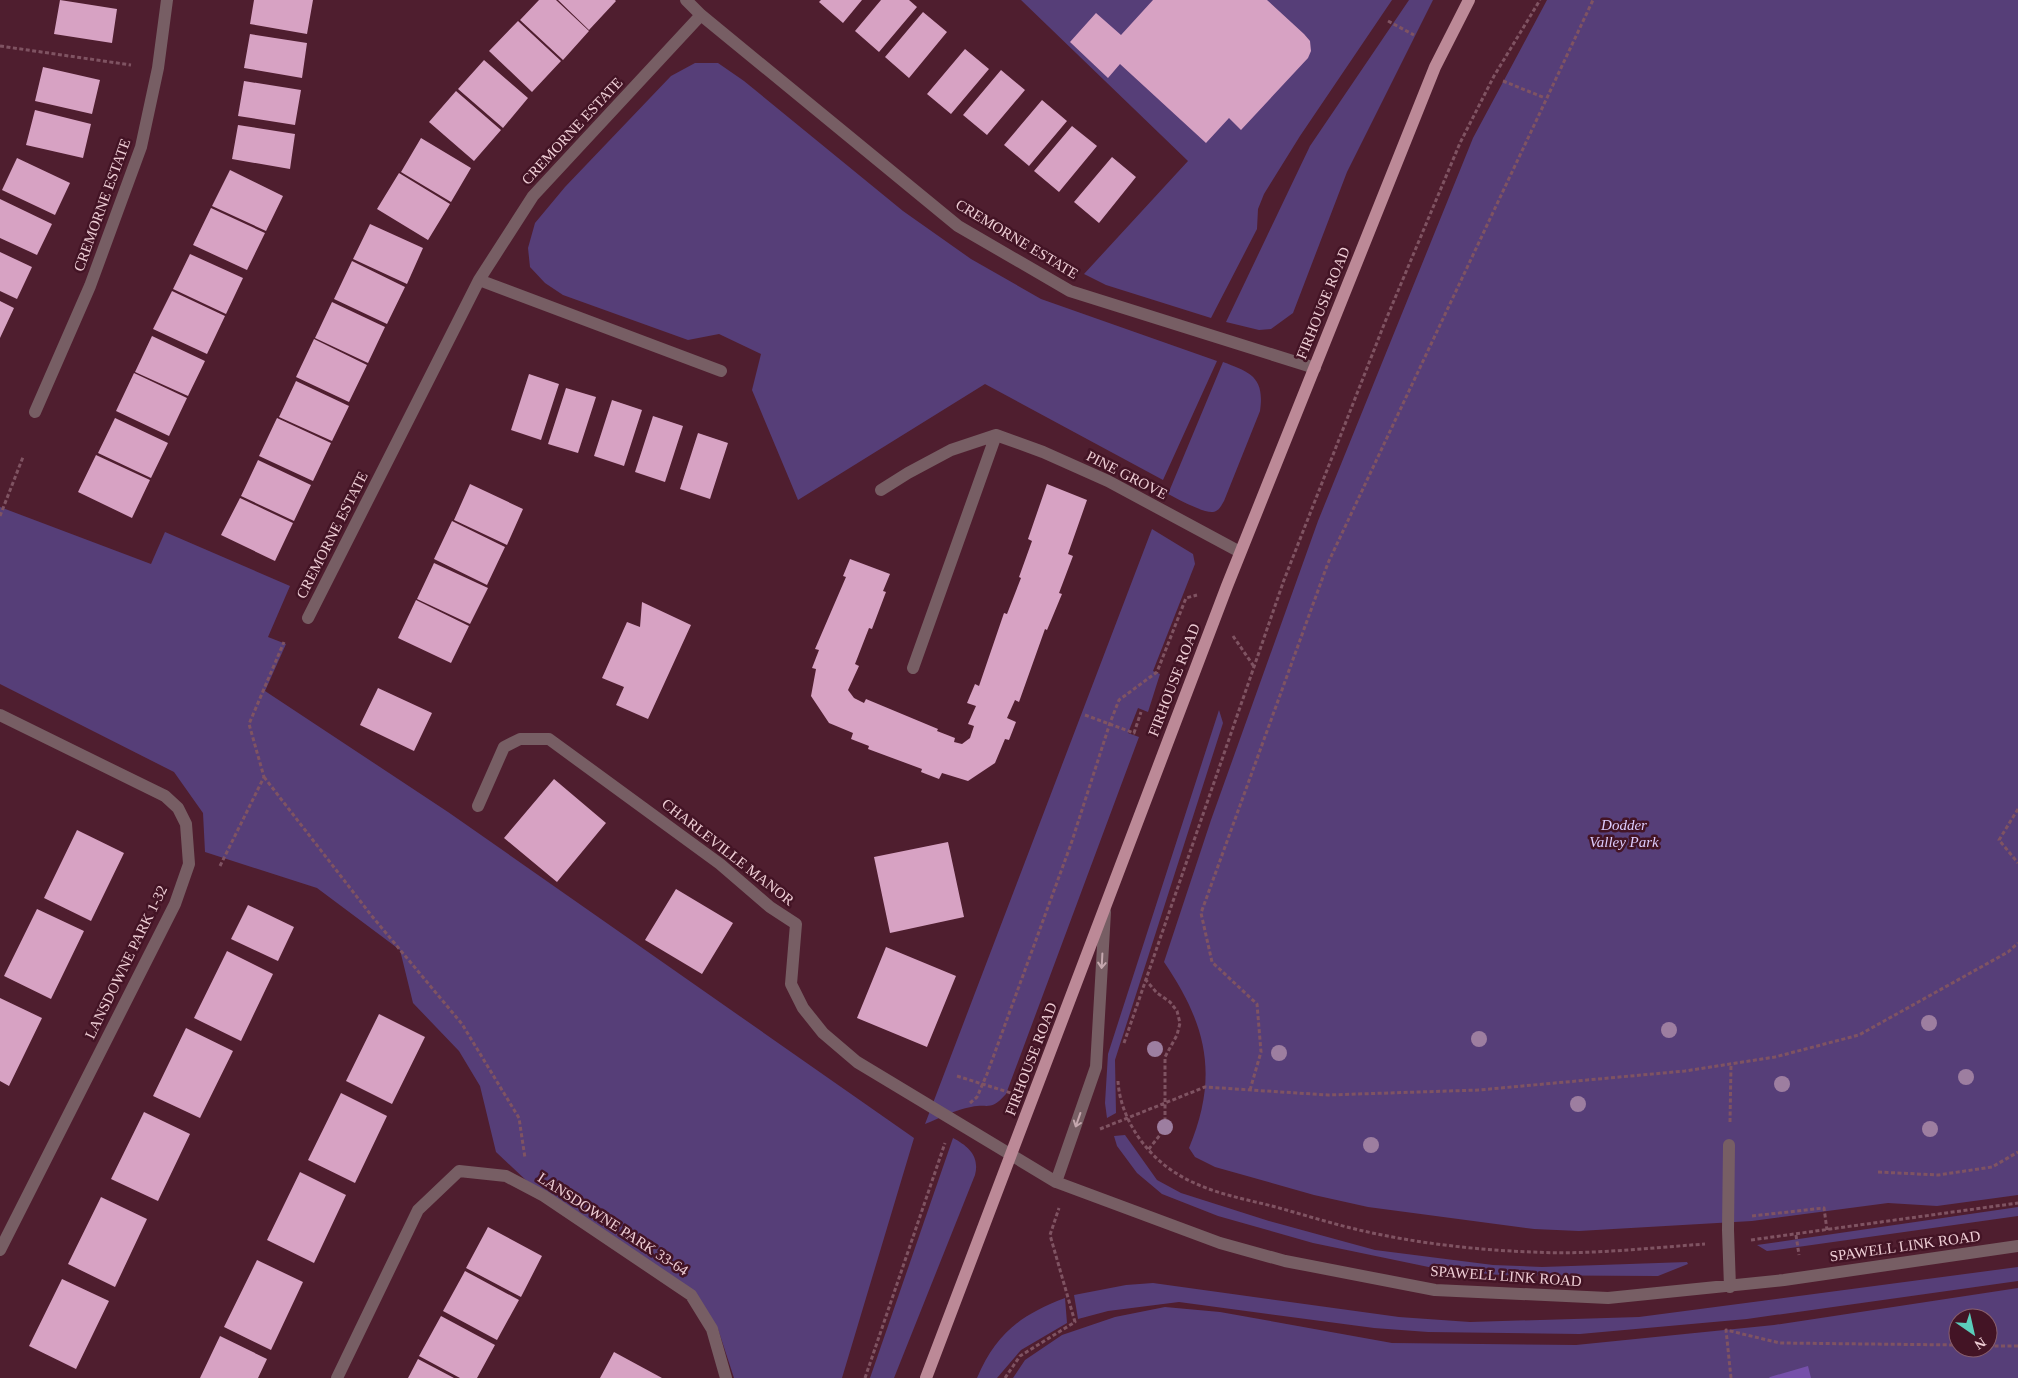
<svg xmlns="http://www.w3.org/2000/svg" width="2018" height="1378" viewBox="0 0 2018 1378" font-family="'Times New Roman',serif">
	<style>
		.green { fill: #563e78; fill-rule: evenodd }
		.forest { fill: #7650aa }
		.building { fill: #d7a2c3 }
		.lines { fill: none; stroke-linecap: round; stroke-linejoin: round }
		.path { stroke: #7f5362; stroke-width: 3; stroke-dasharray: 4 2.5; stroke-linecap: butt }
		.minor { stroke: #775e64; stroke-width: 12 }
		.major { stroke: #bc8997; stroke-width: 12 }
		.tree { fill: #9d7ea0 }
		.oneway { stroke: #c5a7ae }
		.labels { text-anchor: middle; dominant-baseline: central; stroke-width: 5; stroke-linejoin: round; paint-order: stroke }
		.street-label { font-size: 15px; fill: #efced6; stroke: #431425 }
		.park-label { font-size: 15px; font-style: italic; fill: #ddccfd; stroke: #431425 }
	</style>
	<rect width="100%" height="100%" fill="#4f1e2f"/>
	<path class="green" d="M1021,0H1392L1300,136L1264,194L1258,209L1257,229L1211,318L1106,285L1084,274L1188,161Z
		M1409,0H1433L1347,172L1293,313L1271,329L1259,330L1226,322L1310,146Z
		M1547,0H2018V1195L1937,1206L1888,1203L1752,1221L1579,1231L1534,1229L1368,1207L1314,1195L1215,1167L1195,1157L1189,1148C1219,1076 1207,1025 1164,962L1211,820L1318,521L1473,138Z
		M695,63H718L744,81L903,211L971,259L1041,299L1217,361L1163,480L985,384L798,500L752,390L761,354L719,334L688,340L563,295L545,283L530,267L528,248L535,223L565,187L671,76Z
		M1223,362C1250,372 1265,377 1260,411L1224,501C1221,506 1219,511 1213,512C1203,513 1178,499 1168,494Z
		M0,507L151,564L165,532L290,586L268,637L286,644L265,691L448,812L914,1138L842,1378H734L718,1329L691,1295L546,1199L496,1152L480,1086L459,1051L413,1003L400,950L317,888L205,852L203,813L174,772L0,684Z
		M1152,529L1193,554L1195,564L1153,671L1160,674L1148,712L1138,708L1128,733L1139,737L1006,1094C990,1112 989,1103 971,1107C955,1110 940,1118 925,1124Z
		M1219,710L1223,723L1115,1060L1116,1113L1107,1118L1105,1103L1108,1054Z
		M1125,1135L1157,1180L1181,1193L1269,1221L1375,1250L1493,1265L1542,1267L1687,1262L1688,1264L1658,1276L1501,1275L1443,1270L1313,1243L1218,1216L1162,1194L1137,1173L1117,1146L1114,1136Z
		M953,1138C968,1146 980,1156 975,1175L894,1378H870Z
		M2018,1207V1216L1776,1250L1767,1251L1757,1245Z
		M2018,1267V1281L1747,1319L1580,1334L1428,1332L1374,1328L1179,1302L1108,1311L1078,1319L1074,1295L1126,1285L1153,1283L1399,1317L1470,1322L1639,1317Z
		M2018,1288V1378H1013L1025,1360L1062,1335L1115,1317L1165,1307L1220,1312L1392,1343L1576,1345L1774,1325ZM1958,1318H1988V1348H1958Z
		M1065,1298L1067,1323L1021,1350L997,1378H977C996,1334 1020,1315 1065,1298Z"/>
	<path class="forest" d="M1808,1366L1811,1378H1769L1770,1377Z"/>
	<path class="building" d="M60,0L117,9L112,43L54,34Z
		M254,0H313L307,34L250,24Z
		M539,0H556L589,31L563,60L520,20Z
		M558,0H615L616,1L589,30Z
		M821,0H862L843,23L819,2Z
		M881,0H909L917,7L879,52L855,31Z
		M1153,0H1267L1304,34L1310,41L1311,51L1308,58L1241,130L1229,118L1206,143L1120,64L1108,78L1070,42L1096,13L1121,35Z
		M923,12L947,32L909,78L885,57Z
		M518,21L561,61L532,92L489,51Z
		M250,34L307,43L302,78L244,68Z
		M965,49L989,69L951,114L927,94Z
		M484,60L528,98L503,128L458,89Z
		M43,67L100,80L92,114L35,101Z
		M1001,70L1025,90L987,135L963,115Z
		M244,81L301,90L295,125L238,116Z
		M456,91L501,130L474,161L429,122Z
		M1042,100L1067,121L1029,166L1004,145Z
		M35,110L91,124L83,158L26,145Z
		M238,125L295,134L290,169L232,159Z
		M1072,126L1097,146L1059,192L1034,171Z
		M421,138L471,168L451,202L401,172Z
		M1112,157L1136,177L1099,223L1074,202Z
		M17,158L70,183L55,215L2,190Z
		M230,170L283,196L266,231L212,206Z
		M399,173L450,204L428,240L377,209Z
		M0,199L52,224L37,255L0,238Z
		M211,208L265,233L247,270L193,245Z
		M370,224L423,248L407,284L353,259Z
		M0,252L32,267L17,299L0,291Z
		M190,254L243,278L226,314L173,289Z
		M352,261L405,287L387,324L334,299Z
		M172,291L225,316L207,354L153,329Z
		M0,301L14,308L0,338Z
		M332,302L385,327L368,363L315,338Z
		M152,336L205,361L188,396L135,372Z
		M314,339L367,365L349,402L296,377Z
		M134,373L187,398L169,436L116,411Z
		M529,374L559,384L541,440L511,430Z
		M296,381L349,406L332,441L279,417Z
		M566,388L596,397L578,453L548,444Z
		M612,400L642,410L624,466L594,456Z
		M653,416L683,426L665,482L635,472Z
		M115,418L168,443L151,478L98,453Z
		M277,418L331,443L313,481L259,456Z
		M698,433L728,443L710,499L680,489Z
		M96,455L150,480L132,518L78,492Z
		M258,460L311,485L294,521L241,496Z
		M470,484L523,509L507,545L454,520Z
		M1047,484L1087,500L1068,554L1073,556L1059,593L1062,594L1047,630L1045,629L1019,702L1015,700L1007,718L1016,722L1009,740L1005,739L995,763L968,781L942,773L939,779L921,772L922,769L868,749L869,746L851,739L853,733L829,723L811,696L816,669L812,668L819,650L815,649L846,577L843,576L850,559L890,574L883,591L886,592L872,629L869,628L855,664L859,666L848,690L854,698L864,703L866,699L938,729L937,731L955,738L954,742L962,744L970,738L974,726L968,724L976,706L967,703L975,684L979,686L1004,613L1007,614L1021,578L1019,577L1032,541L1028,539Z
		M240,498L293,523L275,561L221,535Z
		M452,521L505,547L487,585L434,559Z
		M434,563L488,588L470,624L417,599Z
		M416,600L469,626L451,663L398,638Z
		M642,602L691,625L648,719L616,705L624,687L602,678L627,622L640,627Z
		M378,688L432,713L414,751L360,725Z
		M554,779L606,823L557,882L504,838Z
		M77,830L124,853L91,921L44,898Z
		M948,842L964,917L890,933L874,857Z
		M676,889L733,923L702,974L645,940Z
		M248,905L294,927L278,961L231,939Z
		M37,909L84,931L51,999L4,976Z
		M886,947L956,976L927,1047L857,1018Z
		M227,951L273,974L241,1041L194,1018Z
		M0,998L42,1018L9,1086L0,1081Z
		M379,1014L425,1037L392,1104L346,1081Z
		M186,1028L233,1051L200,1118L153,1096Z
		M341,1093L387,1116L355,1183L308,1160Z
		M144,1112L190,1134L158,1201L111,1179Z
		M300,1172L346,1195L314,1263L267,1240Z
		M101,1197L147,1219L115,1287L68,1264Z
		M488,1227L542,1256L521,1297L466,1268Z
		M257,1260L303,1282L271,1350L224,1327Z
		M465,1271L519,1300L497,1340L443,1311Z
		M62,1279L109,1301L76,1369L29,1346Z
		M441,1316L495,1345L477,1378H460L419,1356Z
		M220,1336L267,1359L258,1378H200Z
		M614,1352L662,1378H600Z
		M418,1359L454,1378H408Z"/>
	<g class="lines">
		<path class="path" d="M1388,21L1414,35
			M0,46L131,65
			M1503,81L1545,98
			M0,516L23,457
			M1233,636L1255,668
			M1085,715L1134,733L1141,712
			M264,777L371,915L462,1024L519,1118L525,1158
			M2018,809L1999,840L2018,863
			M220,866L264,777L249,724L284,642
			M1145,979L1157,993L1170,1002L1177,1011L1180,1023L1177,1035L1165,1057V1121L1160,1135L1148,1150
			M1124,1043L1284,580L1385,322L1460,143L1494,76L1540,0
			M957,1076L1011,1093
			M1118,1081C1120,1118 1146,1156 1179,1175C1207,1192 1240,1198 1272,1206C1301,1214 1330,1223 1359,1230C1415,1243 1475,1250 1532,1252C1589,1255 1648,1248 1705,1244
			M1250,1090L1261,1052L1257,1004L1212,962L1201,913L1328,563L1593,0
			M970,1103L977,1097L987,1074L1071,844L1110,723L1119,700L1157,672L1186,598L1197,595
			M1730,1122L1731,1065
			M1100,1129L1205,1087L1328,1095L1479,1090L1685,1071L1775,1057L1859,1035L2008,952L2018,943
			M1878,1172L1938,1175L1992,1167L2018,1152
			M1752,1216L1824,1208L1827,1230
			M1796,1235L1799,1255
			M1751,1240L2018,1203
			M1988,1346H2018
			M865,1378L945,1143
			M1005,1378L1020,1356L1075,1322L1050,1235L1059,1208
			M1731,1378L1726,1330L1780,1343L1958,1345"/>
		<path class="minor" d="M686,0L701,15L958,226L1070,291L1315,368
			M479,280L721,371
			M35,412L90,286L141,147L158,68L167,0
			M881,490L908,473L951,450L996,435L1043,452L1108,481L1240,552
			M308,618L479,280L533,196L701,15
			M913,668L996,435
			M0,715L165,796L178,808L186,824L189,864L175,904L0,1250
			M478,806L504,747L520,739H549L720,864L770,907L796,924L791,984L803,1008L823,1033L857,1062L1056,1182L1220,1243L1285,1261L1435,1290L1608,1298L1784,1280L2018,1246
			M1729,1145L1728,1230L1730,1287
			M1056,1182L1096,1067L1105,912
			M337,1378L418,1210L459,1171L506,1176L544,1196L691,1295L712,1329L726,1378"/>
		<path class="major" d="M926,1378L1227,586L1435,67L1469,0"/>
	</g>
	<g class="tree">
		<circle cx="1929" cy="1023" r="8"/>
		<circle cx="1669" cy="1030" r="8"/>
		<circle cx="1479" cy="1039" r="8"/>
		<circle cx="1155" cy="1049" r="8"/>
		<circle cx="1279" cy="1053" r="8"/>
		<circle cx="1966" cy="1077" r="8"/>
		<circle cx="1782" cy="1084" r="8"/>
		<circle cx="1578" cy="1104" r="8"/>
		<circle cx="1165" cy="1127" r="8"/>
		<circle cx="1930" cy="1129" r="8"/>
		<circle cx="1371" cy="1145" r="8"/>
	</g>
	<defs><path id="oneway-shaft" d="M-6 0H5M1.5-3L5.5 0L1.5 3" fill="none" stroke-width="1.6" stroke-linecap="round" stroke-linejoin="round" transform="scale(1.25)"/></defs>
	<g class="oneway">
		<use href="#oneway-shaft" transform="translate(1102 961) rotate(93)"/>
		<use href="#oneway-shaft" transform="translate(1078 1120) rotate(109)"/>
	</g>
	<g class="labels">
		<g class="street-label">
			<text transform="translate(572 131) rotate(-47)">CREMORNE ESTATE</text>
			<text transform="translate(102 205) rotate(-70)">CREMORNE ESTATE</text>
			<text transform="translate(1017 239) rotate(31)">CREMORNE ESTATE</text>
			<text transform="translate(1323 303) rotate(-68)">FIRHOUSE ROAD</text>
			<text transform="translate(1127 475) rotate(27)">PINE GROVE</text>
			<text transform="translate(332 535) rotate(-63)">CREMORNE ESTATE</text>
			<text transform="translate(1174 680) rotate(-69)">FIRHOUSE ROAD</text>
			<text transform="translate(728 852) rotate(38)">CHARLEVILLE MANOR</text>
			<text transform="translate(126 962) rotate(-64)">LANSDOWNE PARK 1-32</text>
			<text transform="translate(1031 1059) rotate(-69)">FIRHOUSE ROAD</text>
			<text transform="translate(613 1224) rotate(33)">LANSDOWNE PARK 33-64</text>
			<text transform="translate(1905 1246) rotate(-8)">SPAWELL LINK ROAD</text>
			<text transform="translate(1506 1276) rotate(4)">SPAWELL LINK ROAD</text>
		</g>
		<g class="park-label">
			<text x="1624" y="825">Dodder<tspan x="1624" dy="17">Valley Park</tspan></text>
		</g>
	</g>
	<g transform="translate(1973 1333) rotate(146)"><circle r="24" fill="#431425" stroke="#885e6c"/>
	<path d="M0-4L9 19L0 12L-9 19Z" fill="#5bcebc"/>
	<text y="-8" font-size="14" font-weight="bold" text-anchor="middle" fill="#efced6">N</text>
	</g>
</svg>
